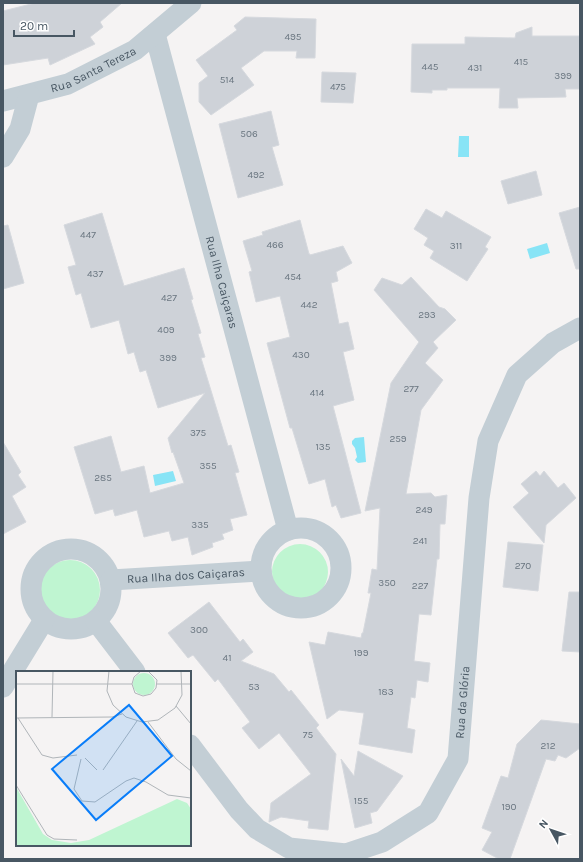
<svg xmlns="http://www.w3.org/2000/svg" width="583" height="862" viewBox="0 0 583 862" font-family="Karla,sans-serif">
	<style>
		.green { fill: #bff5d1 }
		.water { fill: #88e4f6 }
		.building { fill: #ced2d8; stroke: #d6d9de }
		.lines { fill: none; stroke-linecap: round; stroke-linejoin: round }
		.minor { stroke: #c3ced5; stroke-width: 21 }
		.labels { text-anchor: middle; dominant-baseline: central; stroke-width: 3; stroke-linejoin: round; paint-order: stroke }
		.number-label { font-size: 10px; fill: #6a7680 }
		.street-label { font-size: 12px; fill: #485763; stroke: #fff }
		.inset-road { fill: none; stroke: #b0b5b9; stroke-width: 1 }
		.view { fill: #097df9; fill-opacity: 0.15; stroke: #097df9; stroke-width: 2 }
		.inset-edge { fill: none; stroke: #485763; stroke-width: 2 }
	</style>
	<rect width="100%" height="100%" fill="#f5f3f3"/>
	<path class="green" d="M272 572a28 28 0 1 1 56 0a28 28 0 1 1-56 0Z
		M40 590a30 30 0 1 1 60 0a30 30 0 1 1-60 0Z"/>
	<path class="water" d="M459,136H469V157H458Z
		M547,243L550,253L530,259L527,249Z
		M364,437L366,462L358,463L355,460L357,457L355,448L352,444V441L355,438Z
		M173,471L176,481L155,486L153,475Z"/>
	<path class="building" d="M35,3H122L100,22L103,27L90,37L95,44L50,65L48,58L3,65V11Z
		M245,17L316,19L315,58H296L297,51H264L241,68L254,85L211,115L199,102V83L208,76L196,60L237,30L234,26Z
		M532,27V36H580V89H565L566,97L517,98L518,108H499L500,88H447V90H432V93L411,92L412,44H465V37L515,38L516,33Z
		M322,72L356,73L353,103L321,102Z
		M271,111L279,145L272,147L283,185L238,198L219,124Z
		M536,171L542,195L508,204L501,181Z
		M580,207V269H576L559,213Z
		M426,209L442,218L446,211L491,237L485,247L488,249L467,281L430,258L434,251L424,245L428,238L414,229Z
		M102,213L124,286L184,268L193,299L191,300L201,333L198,334L205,357L201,358L228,446L231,445L239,472L235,473L247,515L230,519L233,530L222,534L224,539L212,543L213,547L192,555L188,537L172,541L169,531L144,537L137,510L115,516L113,509L95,514L74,447L111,436L121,472L144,466L150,493L184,483L173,452L172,453L168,438L205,393L158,408L146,370L140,372L134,352L128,354L119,320L91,328L81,293L76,295L68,267L76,265L64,225Z
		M300,220L309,254H310V255L343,246L352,263L336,272L338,281L331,283L339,324L348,322L354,349L343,352L354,400L333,406L361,513L341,518L336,505L332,507L325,479L309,484L292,428H290L267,343L290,337L280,296L256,302L249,272L252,271L243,241L263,235L262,232Z
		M8,225L24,283L3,289V226Z
		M411,277L439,307L445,309L456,320L433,342L438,348L425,363L443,380L421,410L406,494L431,493L435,497L447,495L445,524H440L439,559H437L431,615L419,614L414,661L430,663L428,682L417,680L415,698L411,697L407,728L415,730L412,753L359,744L364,713L339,710L327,719L309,642L325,645L328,632L361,638L362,633H363L371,593H368L372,569L377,570L380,508L365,511L391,383L419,342L374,290L382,278L402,285Z
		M3,442L21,472L18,475L26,487L12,496L26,522L3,534Z
		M536,471L540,476L544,471L558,488L564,483L576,498L546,525L544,543L513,507L529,493L521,484Z
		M508,542L543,545L538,591L503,587Z
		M569,592H580V652L562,651Z
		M209,602L240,642L243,639L253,652L241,661L274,674L289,692L291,690L319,725L316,728L336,754L328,830L308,828L309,821L281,817L269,822L271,803L311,774L279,733L259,749L242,728L250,722L218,679L215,682L193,655L188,658L168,633Z
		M541,720L580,724V748L566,758L558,755L555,761L546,759L510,859H499L482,850L492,832L482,828L501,776L508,778L517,744Z
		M358,751L403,776L377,811L370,813L372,823L355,828L341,759L354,776Z"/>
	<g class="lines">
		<g class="minor">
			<path id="s1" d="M155,34L288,530"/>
			<path id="s2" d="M3,101L68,84L135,50L191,3"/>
			<path d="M3,157L20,129L29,95"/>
			<circle cx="301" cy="568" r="40"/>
			<circle cx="71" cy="589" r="40"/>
			<path id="s3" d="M111,580L261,571"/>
			<path d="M96,621L135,672"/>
			<path d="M3,687L44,620"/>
			<path id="s4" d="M190,745L239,810L257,829L289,848L346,854L382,842L428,813L458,759L479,498L488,441L517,375L553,343L580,328"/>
		</g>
	</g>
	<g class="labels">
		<g class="number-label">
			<text x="293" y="37">495</text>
			<text x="521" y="62">415</text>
			<text x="430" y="67">445</text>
			<text x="475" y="68">431</text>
			<text x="563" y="76">399</text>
			<text x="227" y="80">514</text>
			<text x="338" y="87">475</text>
			<text x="249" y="134">506</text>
			<text x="256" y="175">492</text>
			<text x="88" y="235">447</text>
			<text x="275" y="245">466</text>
			<text x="456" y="246">311</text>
			<text x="95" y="274">437</text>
			<text x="293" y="277">454</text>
			<text x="169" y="298">427</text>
			<text x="309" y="305">442</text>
			<text x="427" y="315">293</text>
			<text x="166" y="330">409</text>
			<text x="301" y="355">430</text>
			<text x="168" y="358">399</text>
			<text x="411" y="389">277</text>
			<text x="317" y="393">414</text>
			<text x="198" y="433">375</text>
			<text x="398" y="439">259</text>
			<text x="323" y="447">135</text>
			<text x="208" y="466">355</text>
			<text x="103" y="478">285</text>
			<text x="424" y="510">249</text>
			<text x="200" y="525">335</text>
			<text x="420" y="541">241</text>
			<text x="523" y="566">270</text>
			<text x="387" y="583">350</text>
			<text x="420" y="586">227</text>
			<text x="199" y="630">300</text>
			<text x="361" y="653">199</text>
			<text x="227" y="658">41</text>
			<text x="254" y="687">53</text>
			<text x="386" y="692">183</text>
			<text x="308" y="735">75</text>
			<text x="548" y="746">212</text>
			<text x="361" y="801">155</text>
			<text x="509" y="807">190</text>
		</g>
		<g class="street-label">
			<text stroke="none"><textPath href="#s2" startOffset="96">Rua Santa Tereza</textPath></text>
			<text stroke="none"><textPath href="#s1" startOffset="257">Rua Ilha Caiçaras</textPath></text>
			<text stroke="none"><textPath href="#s3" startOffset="75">Rua Ilha dos Caiçaras</textPath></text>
			<text stroke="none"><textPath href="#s4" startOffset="413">Rua da Glória</textPath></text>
		</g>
	</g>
	<g transform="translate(16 671)">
		<rect width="175" height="175" fill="#f5f3f3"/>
		<path d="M117 13a11 11 0 1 1 22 0a11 11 0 1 1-22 0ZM0,116L27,163L36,169L55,172L73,169L161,128L171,132L175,138V175H0Z" fill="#bff5d1"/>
		<path class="inset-road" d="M93,0L91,20L97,34L110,46L126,51L142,49L159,37L166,24L165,0M125,0L118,6L116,13L119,22L127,25L135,23L140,17L141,9L132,0M0,13H116M141,13H175M160,35L175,53M36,46L37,0M0,47L96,46L106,43M2,47L26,84L37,87L61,84M132,51L160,88L175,100M69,87L81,99M65,88L58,118L66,130L79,131L110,110L118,107L130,111L152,124L175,127M87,99L121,50M0,114L31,164L38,168L61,169"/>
		<path class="view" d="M113,34L156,85L80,149L36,98Z"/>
		<rect width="175" height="175" class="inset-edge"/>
	</g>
	<rect width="583" height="862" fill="none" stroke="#485763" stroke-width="8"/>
	<g transform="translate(551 830) rotate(310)" stroke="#ffffff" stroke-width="3" paint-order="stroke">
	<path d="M0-3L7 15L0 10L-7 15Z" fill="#485763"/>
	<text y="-6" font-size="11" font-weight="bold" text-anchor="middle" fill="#485763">N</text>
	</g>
	<path d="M14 30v6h60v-6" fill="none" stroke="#485763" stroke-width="2"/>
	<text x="20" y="30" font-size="12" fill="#485763" stroke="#ffffff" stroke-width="3" paint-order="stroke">20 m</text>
</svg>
